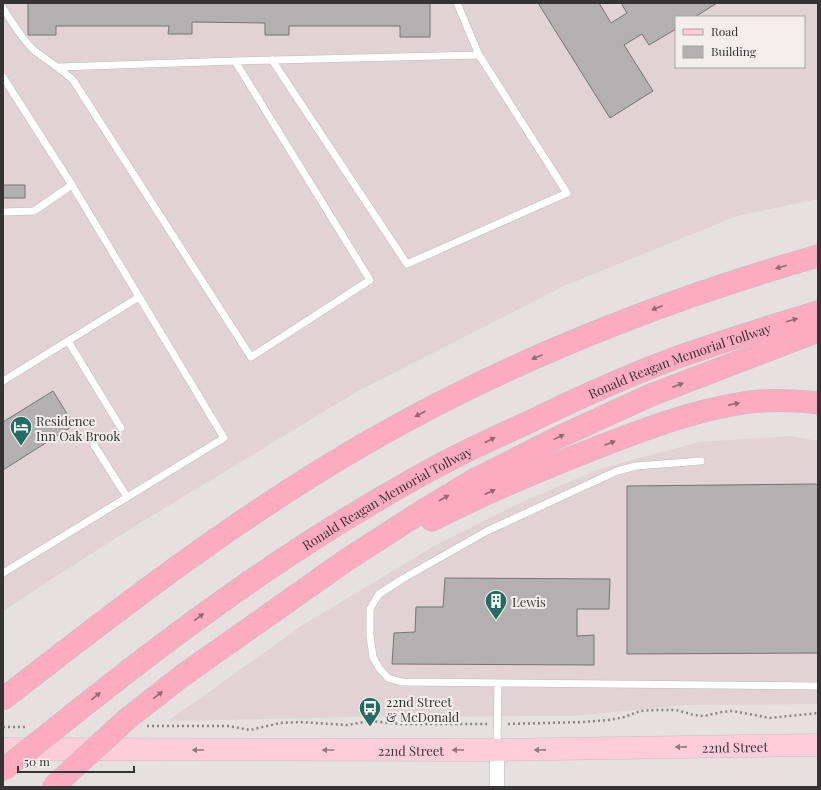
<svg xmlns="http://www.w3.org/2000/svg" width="821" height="790" viewBox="0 0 821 790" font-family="'Playfair Display',serif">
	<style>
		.built { fill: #e0d2d5; fill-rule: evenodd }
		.building { fill: #b4afb0; stroke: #777273 }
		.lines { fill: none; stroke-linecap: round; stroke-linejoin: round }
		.service-casing { stroke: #beb9ba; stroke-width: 8 }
		.minor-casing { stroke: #beb9ba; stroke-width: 15 }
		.primary-casing { stroke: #bfbebe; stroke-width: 23 }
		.motorway-casing { stroke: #bfbebe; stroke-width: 23 }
		.path { stroke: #888384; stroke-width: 2.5; stroke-dasharray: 2 3; stroke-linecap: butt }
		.service { stroke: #fff; stroke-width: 7 }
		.minor { stroke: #fff; stroke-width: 14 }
		.primary { stroke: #fecdd9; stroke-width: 22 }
		.motorway { stroke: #fdabc0; stroke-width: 22 }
		.motorway-bridge-casing { stroke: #bfbebe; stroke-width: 23; stroke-linecap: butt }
		.motorway-bridge { stroke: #fdabc0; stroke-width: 22 }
		.oneway { fill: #906973 }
		.oneway2 { fill: #90787e }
		.labels { text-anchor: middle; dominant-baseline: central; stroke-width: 4; stroke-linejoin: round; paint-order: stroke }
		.street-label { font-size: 13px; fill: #363334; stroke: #f3edee }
		.poi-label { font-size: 13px; fill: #363334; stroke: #f3edee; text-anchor: start }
	</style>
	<rect width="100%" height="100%" fill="#e6e0e1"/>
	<path class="built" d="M3,3H818V199L737,216L564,286L356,392L117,537L3,611ZM676,17H804V67H676Z
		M790,436L818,441V704L686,705L572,716L360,717L168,721L303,625L436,545L522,502L599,469L699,442Z"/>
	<path class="building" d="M28,3H430V37H400V26H289V35H265V23L192,22V34H168L169,26H56V35H28Z
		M538,3H599L611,23L627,13L621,3H717L695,17H676V29L649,45L642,34L624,45L653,91L610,118Z
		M3,185H25V198H3Z
		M53,391L74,425L3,470V422Z
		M815,484L818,485V653L627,654V486Z
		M445,578L610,579L609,609H577V636L594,635V665L392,664L394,633L415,632L416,607H443Z"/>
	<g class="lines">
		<g class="service-casing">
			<path id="service" d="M3,8C11,21 24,42 35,51C48,61 61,69 73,80L251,357L370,280L235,61
				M272,60L407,264L567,193L479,55
				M59,67L235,61L479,55L457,3
				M3,77L72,185
				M3,212L34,211L72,185L224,438L3,573
				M68,341L121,428
				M3,381L139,297
				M94,445L127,497
				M701,461L636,466L617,471L487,531L404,578L379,594L370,609V636L373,657L379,668L388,678L402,682L818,686
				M497,749L498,683"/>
		</g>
		<g class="minor-casing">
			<path id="minor" d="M497,787V750"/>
		</g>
		<g class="primary-casing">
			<g id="primary">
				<path id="s1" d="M3,749L497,750L818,745"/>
			</g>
		</g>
		<g class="motorway-casing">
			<g id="motorway">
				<path d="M432,520C487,492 544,468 601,446C645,429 690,412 737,404C763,399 791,400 818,403"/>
				<path d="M3,699C120,608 239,516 368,442C509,361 661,301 818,256"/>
				<path d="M127,719L182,676L345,561L424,510L472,481L559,437L651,395L818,331"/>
				<path id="s2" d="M66,720C177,631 290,548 414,479C451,458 489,440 527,423C576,399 626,376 678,357C724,341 771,326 818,312"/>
			</g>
		</g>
		<path class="path" d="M508,724L583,722L609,720L625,717L640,711L656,710H676L694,715L704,716L722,712L733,711L770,718L818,713
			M147,726H228L250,730L280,723L299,722L347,725L370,721L401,724H487
			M3,727H26"/>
		<use href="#service" class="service"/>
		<use href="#minor" class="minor"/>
		<use href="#primary" class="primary"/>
		<use href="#motorway" class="motorway"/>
		<g class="motorway-bridge-casing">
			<path id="motorway-bridge" d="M3,770L66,720
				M53,787L127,719"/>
		</g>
		<use href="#motorway-bridge" class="motorway-bridge"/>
	</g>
	<defs><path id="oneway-solid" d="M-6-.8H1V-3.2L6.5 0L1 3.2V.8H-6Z"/></defs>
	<g class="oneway">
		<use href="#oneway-solid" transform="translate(781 267) rotate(164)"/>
		<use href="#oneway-solid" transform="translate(657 308) rotate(159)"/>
		<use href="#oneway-solid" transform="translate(792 320) rotate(-16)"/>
		<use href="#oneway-solid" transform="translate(537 357) rotate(157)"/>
		<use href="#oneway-solid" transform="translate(678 385) rotate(-21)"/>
		<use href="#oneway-solid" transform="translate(734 404) rotate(-11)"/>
		<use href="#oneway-solid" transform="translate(420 414) rotate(153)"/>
		<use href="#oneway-solid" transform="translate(559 437) rotate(-26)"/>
		<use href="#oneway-solid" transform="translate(490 440) rotate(-27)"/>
		<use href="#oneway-solid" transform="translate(610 443) rotate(-21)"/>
		<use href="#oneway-solid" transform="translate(490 492) rotate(-25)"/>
		<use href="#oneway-solid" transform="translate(444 498) rotate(-30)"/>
		<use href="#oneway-solid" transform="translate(199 617) rotate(-37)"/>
		<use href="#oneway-solid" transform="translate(158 695) rotate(-38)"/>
		<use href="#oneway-solid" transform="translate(96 696) rotate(-39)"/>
	</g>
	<g class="oneway2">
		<use href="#oneway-solid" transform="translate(681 747) rotate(179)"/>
		<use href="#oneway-solid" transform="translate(198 750) rotate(-180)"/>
		<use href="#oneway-solid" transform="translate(328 750) rotate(-180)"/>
		<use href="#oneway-solid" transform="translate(458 750) rotate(-180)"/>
		<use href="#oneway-solid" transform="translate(540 750) rotate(179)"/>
	</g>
	<defs>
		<g id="hotel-pin" transform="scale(1.15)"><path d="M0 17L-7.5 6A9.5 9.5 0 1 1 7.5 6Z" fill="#246c62" stroke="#f3edee"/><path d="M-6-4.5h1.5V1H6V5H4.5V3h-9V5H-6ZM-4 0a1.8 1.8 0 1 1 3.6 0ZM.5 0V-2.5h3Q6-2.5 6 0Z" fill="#fff"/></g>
		<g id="building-pin" transform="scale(1.15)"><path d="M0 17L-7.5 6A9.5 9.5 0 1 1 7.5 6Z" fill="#246c62" stroke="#f3edee"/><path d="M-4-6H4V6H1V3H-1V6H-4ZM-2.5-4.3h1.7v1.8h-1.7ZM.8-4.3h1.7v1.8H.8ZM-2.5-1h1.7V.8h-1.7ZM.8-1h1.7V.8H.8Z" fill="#fff"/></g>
		<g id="bus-pin" transform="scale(1.15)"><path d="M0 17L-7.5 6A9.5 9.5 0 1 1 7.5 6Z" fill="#246c62" stroke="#f3edee"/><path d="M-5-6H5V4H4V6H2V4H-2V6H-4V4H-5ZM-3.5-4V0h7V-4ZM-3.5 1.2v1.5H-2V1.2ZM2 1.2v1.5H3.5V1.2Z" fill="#fff"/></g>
	</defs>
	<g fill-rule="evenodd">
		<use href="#hotel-pin" x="21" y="427"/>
		<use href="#building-pin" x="496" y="601"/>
		<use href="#bus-pin" x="370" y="708"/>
	</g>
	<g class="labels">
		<g class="street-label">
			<text stroke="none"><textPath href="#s2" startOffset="715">Ronald Reagan Memorial Tollway</textPath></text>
			<text stroke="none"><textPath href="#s2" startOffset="391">Ronald Reagan Memorial Tollway</textPath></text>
			<text stroke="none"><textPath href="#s1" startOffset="732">22nd Street</textPath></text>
			<text stroke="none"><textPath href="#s1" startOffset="408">22nd Street</textPath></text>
		</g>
		<g class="poi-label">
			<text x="36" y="420">Residence<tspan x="36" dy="15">Inn Oak Brook</tspan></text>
			<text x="512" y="601">Lewis</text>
			<text x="386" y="701">22nd Street<tspan x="386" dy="15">&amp; McDonald</tspan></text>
		</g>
	</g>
	<rect width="821" height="790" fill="none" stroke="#363334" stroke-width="8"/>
	<rect x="675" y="16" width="130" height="52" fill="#f3edee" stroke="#a7a3a4"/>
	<rect x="683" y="29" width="20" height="6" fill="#fecdd9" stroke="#a7a3a4"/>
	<text x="711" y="36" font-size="12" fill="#363334">Road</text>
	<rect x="683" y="46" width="20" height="12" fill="#b4afb0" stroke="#a7a3a4"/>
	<text x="711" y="56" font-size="12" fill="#363334">Building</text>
	<path d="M18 766v6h116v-6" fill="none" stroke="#363334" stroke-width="2"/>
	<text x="24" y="766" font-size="12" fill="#363334" stroke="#f3edee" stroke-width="3" paint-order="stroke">50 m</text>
</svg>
